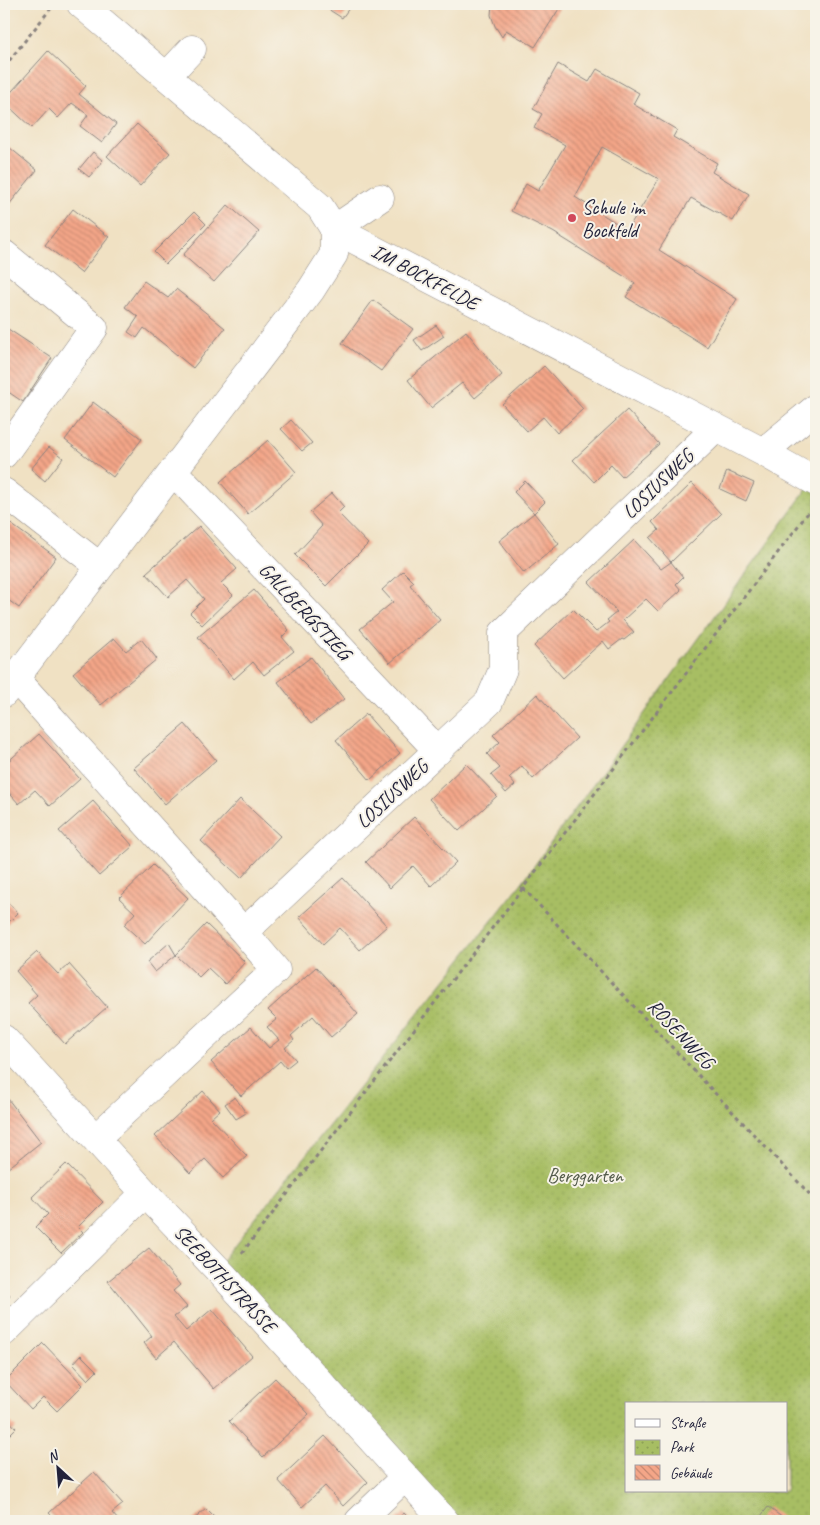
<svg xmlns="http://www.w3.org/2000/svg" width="820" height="1525" viewBox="0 0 820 1525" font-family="Caveat,sans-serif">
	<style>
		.park { fill: url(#park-dots); stroke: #64704f; fill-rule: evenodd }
		.building { fill: url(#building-back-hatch); fill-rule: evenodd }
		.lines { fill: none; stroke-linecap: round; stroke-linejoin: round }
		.minor-casing { stroke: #89827f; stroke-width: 29 }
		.path { stroke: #89827f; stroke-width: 3; stroke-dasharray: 4 4; stroke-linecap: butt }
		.minor { stroke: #fff; stroke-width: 28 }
		.poi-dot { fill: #d1495b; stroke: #f7f3e8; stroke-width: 2 }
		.labels { text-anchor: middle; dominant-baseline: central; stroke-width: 4; stroke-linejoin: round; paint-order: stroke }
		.poi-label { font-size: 20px; fill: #22223b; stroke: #f7f3e8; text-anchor: start }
		.street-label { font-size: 20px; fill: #22223b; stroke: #f7f3e8 }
		.park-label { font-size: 20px; fill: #515949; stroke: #f7f3e8 }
	</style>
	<defs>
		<pattern id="park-dots" width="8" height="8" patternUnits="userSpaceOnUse" patternTransform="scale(1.25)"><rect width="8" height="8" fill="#a7be63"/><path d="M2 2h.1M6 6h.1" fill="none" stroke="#8fa357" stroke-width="1.8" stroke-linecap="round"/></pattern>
		<pattern id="building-back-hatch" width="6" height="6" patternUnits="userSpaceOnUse" patternTransform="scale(1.25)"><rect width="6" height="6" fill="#f4a688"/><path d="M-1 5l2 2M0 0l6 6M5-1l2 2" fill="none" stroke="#c58770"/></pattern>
	</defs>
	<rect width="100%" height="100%" fill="#f7f3e8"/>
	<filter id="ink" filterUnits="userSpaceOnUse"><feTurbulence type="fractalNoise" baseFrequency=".02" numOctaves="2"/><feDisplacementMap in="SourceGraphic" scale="10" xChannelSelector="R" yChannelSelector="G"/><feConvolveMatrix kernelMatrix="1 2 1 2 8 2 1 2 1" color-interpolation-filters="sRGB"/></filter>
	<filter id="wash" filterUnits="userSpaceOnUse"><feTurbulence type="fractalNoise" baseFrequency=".0096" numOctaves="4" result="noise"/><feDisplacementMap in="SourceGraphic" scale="20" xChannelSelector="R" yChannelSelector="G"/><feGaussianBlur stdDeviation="1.12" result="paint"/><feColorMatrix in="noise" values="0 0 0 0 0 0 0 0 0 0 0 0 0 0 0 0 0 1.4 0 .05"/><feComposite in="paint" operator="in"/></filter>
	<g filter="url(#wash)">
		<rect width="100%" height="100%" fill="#f0e1c3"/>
		<path class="park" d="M815,478L816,479V1521H457L220,1263L521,884ZM626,1404H786V1491H626Z"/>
		<g id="blocks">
			<path class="building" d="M320,4H352L342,18Z
				M492,4H562L535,47L506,30L502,37L495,26L491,15Z
				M48,51L86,86L79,94L116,124L102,143L80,126L88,115L72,103L58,118L49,109L32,128L4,102V100Z
				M558,64L589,82L597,69L639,93L633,104L677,130L673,137L717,163L712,172L749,194L733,221L691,198L659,250L737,299L707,347L626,297L635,283L553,232L511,211L526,184L538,191L565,145L534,128L542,114L533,109ZM602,147L659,179L627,230L575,197Z
				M137,124L170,153L140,186L107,156Z
				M4,143L37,170L4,211Z
				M93,152L103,161L89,177L79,169Z
				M228,205L259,232L214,282L183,255Z
				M73,209L109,237L81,273L45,245Z
				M194,212L206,224L166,264L154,252Z
				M144,281L168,298L176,289L225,328L193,368L144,328L137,338L128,332L138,317L125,307Z
				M373,300L413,329L381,371L342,343Z
				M436,325L444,336L422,351L414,340Z
				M8,329L52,358L23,402L4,389V336Z
				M466,331L502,375L475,398L462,383L431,408L408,380Z
				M544,366L583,409L557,433L543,417L527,431L502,404Z
				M93,402L142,439L113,477L65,440Z
				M627,410L659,444L622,477L611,465L594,482L573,460Z
				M291,420L312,443L302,451L281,429Z
				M268,440L296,472L248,514L220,482Z
				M49,447L63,458L45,481L31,469Z
				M727,471L754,483L746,501L720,489Z
				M525,481L545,502L534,513L559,544L524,573L499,541L534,513L514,492Z
				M692,483L721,514L671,562L683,577L676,584L681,590L658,611L646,599L623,620L634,632L624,640L622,639L609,649L603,641L563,678L534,646L573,609L596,632L609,622L607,620L617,612L589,582L634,540L661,569L671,562L650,538L659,530L652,522Z
				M332,493L344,507L338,513L368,544L326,586L295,555L322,526L310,512Z
				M4,519L56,557L19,608L4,597Z
				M199,526L237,569L221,583L233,595L202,625L190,613L204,599L187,580L168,597L146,573Z
				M403,571L414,582L410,585L440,620L390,663L360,629L393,602L382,590Z
				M254,590L289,630L282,637L294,651L264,675L253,662L234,679L198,637Z
				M114,638L126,651L141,639L157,659L101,705L73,673Z
				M311,657L344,699L311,724L278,682Z
				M537,694L577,738L533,779L522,766L509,778L515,785L506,793L491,775L500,768L487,754L500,742L493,735Z
				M366,714L400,753L370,780L336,740Z
				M185,724L216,760L165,804L134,768Z
				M39,734L80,779L50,806L35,790L19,804L4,787V765Z
				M466,764L497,796L459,831L429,799Z
				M240,799L280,836L241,878L201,841Z
				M93,801L133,846L99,876L59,831Z
				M414,817L456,862L431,886L413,866L390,888L366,862Z
				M153,865L188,898L145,944L124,925L135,913L119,898Z
				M343,878L387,926L360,950L340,928L323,944L299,917Z
				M4,898L18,913L4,927Z
				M206,924L245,962L225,984L208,968L199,977L176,955Z
				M169,943L176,955L155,972L147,962Z
				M37,952L58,974L69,964L107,1007L65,1044L28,1003L37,995L16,971Z
				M316,967L358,1014L331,1037L313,1016L291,1036L294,1040L285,1048L296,1060L286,1068L280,1061L241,1096L211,1062L251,1027L269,1048L279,1040L267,1027L277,1019L268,1010Z
				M203,1091L220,1110L211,1118L247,1156L223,1178L205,1159L190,1173L155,1136Z
				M235,1097L246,1113L236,1119L225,1104Z
				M8,1099L41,1142L7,1169L4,1165V1102Z
				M66,1164L103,1202L78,1227L83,1232L61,1253L35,1227L48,1214L32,1197Z
				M149,1248L180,1285L173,1291L187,1307L174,1317L186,1331L212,1309L252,1356L214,1389L174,1342L156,1358L144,1343L152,1336L108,1281Z
				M4,1291L10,1296L4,1302Z
				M43,1343L83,1385L57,1411L43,1397L31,1409L5,1381Z
				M81,1355L97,1371L88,1380L73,1364Z
				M275,1378L309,1414L263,1457L229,1421Z
				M4,1415L16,1428L4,1440Z
				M325,1436L368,1482L343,1506L325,1486L302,1507L278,1480Z
				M94,1472L123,1504L112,1513L119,1521H57L49,1513Z
				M768,1507L783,1518L781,1521H757Z
				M206,1509L218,1521H192Z
				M404,1513L412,1521H395Z"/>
		</g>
	</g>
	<g filter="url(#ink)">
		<use href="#blocks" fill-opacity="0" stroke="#89827f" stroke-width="1"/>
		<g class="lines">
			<g class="minor-casing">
				<path id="minor" d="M81,4L320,207L334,229L763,452L816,482
					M167,76L192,49
					M334,229L380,198
					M4,254L94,328L4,454
					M763,452L816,408
					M173,471L438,751
					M4,492L99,566
					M15,678L244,932
					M4,693L311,290L334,254V229
					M4,1039L145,1193L224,1276L445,1521
					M96,1138L276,970L244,932L489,702L503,669V633L715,429
					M4,1332L145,1193
					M359,1521L405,1477"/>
			</g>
			<path class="path" d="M4,67L52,7
				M523,888L816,1201
				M242,1253L523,888L811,509"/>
			<use href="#minor" class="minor"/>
		</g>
	</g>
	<circle class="poi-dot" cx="572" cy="218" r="5"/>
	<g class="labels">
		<g class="poi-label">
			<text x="582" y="207">Schule im<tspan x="582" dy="23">Bockfeld</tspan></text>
		</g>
		<g class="street-label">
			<text transform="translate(425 277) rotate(28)">IM BOCKFELDE</text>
			<text transform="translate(658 484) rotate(-44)">LOSIUSWEG</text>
			<text transform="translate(305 611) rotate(47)">GALLBERGSTIEG</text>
			<text transform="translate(392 794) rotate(-43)">LOSIUSWEG</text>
			<text transform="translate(681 1034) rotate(47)">ROSENWEG</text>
			<text transform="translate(225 1279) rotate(47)">SEEBOTHSTRASSE</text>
		</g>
		<g class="park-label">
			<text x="585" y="1175">Berggarten</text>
		</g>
	</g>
	<rect width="820" height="1525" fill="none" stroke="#f7f3e8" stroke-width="20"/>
	<rect x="625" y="1402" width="162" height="90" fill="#f7f3e8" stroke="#a29fa3"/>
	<rect x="635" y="1419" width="25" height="8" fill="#ffffff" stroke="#a29fa3"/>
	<text x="670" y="1428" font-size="15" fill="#22223b">Straße</text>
	<rect x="635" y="1440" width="25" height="15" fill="url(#park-dots)" stroke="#a29fa3"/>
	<text x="670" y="1452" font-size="15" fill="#22223b">Park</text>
	<rect x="635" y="1465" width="25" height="15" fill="url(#building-back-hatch)" stroke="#a29fa3"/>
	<text x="670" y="1478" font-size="15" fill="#22223b">Gebäude</text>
	<g transform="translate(58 1468) rotate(334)" stroke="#f7f3e8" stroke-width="4" paint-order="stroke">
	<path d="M0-4L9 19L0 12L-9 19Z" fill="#22223b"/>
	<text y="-8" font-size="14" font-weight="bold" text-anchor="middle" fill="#22223b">N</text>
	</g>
</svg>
